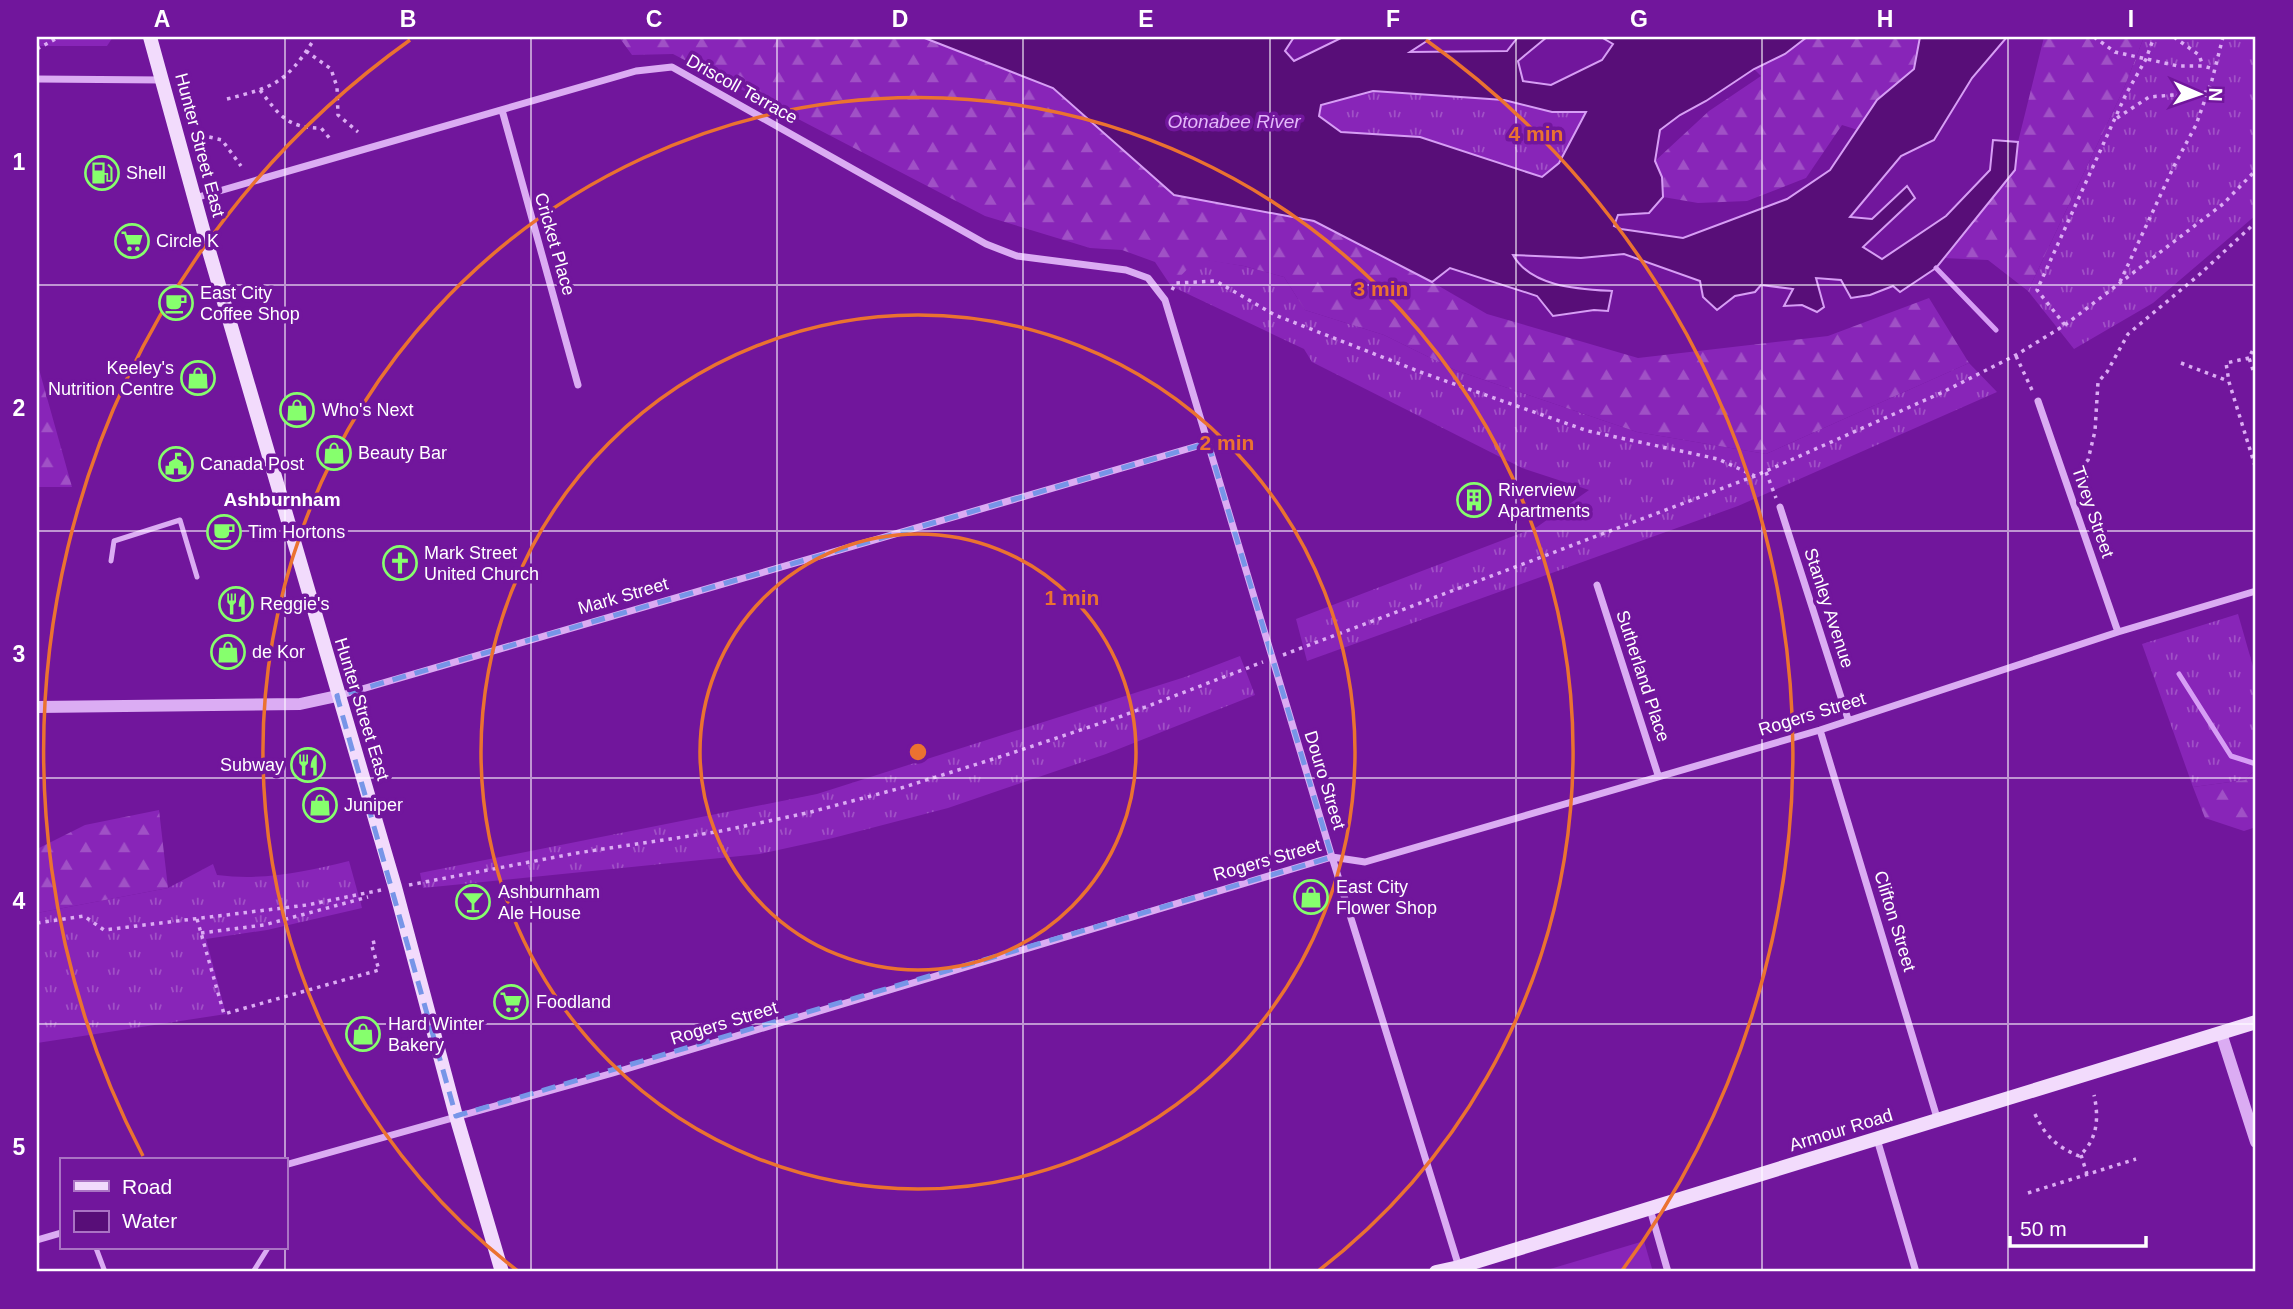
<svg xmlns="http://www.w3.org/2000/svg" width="2293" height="1309" viewBox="0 0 2293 1309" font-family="Arial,sans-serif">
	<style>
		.grass { fill: url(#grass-tufts) }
		.forest { fill: url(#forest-firs) }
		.park { fill: #8825b8 }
		.water { fill: #580e78; stroke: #d79ef5; stroke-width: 2; fill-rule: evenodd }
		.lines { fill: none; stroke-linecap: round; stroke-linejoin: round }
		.stream { stroke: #d79ef5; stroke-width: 5 }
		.path { stroke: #dbacf3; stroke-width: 3.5; stroke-dasharray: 3.5 5; stroke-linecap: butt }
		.service { stroke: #dbacf3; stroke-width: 5 }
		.minor { stroke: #dbacf3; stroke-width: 7 }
		.tertiary { stroke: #dbacf3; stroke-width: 12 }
		.secondary { stroke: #f2dbfc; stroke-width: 14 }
		.marked { fill: none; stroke: #7795e8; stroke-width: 5; stroke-dasharray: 14 9; stroke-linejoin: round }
		.grid { fill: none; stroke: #fff; stroke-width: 2; stroke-opacity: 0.55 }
		.ring { fill: none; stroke: #eb7230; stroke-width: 3.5 }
		.labels { text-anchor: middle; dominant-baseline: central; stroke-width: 7; stroke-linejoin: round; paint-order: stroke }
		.street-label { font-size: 18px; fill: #fff; stroke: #71169c }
		.poi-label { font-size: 18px; fill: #fff; stroke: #71169c; text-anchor: start }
		.water-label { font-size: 19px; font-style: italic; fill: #e3b8f9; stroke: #71169c }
		.neighbourhood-label { font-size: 19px; font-weight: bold; fill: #fff; stroke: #71169c }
		.centre { fill: #eb7230; stroke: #71169c; stroke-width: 3.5 }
		.ring-label { font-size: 21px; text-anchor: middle; font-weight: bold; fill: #eb7230; stroke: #71169c; stroke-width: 7; stroke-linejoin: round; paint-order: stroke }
		.neatline { fill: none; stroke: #fff; stroke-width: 2.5 }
		.grid-label { font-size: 23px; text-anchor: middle; font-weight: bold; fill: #fff }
	</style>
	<defs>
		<pattern id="grass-tufts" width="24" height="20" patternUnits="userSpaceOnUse" patternTransform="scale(1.75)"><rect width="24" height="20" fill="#8825b8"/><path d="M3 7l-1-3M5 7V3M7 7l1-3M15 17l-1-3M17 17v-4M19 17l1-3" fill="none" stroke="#a051c6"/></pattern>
		<pattern id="forest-firs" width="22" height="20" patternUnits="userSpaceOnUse" patternTransform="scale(1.75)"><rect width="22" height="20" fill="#8825b8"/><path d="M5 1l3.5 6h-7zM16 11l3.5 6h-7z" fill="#a051c6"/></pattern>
	</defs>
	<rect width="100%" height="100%" fill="#71169c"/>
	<path class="grass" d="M2144,37H2256V215L2153,303L2074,349L2028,291L2124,88Z
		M1373,91L1504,100L1552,112H1587L1559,163L1542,177L1420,137L1341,132L1319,116L1321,105Z
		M1196,258L1244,266L1284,277L1305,310L1384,335L1455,370L1637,432L1766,454L1969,363L1997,392L1738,506L1307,661L1296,619L1537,527L1589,490L1522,468L1312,362L1304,349L1171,286Z
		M2238,614L2256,677V769L2245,780L2193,787L2142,644Z
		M1240,656L1255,695L1106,754L948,808L833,838L760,854L423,888L420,873L817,794L1185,677Z
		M349,861L362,908L267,930L206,939L226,1014L37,1043V913L168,888L213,864L217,875C263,881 304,872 349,861Z"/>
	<path class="forest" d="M619,37H922L1053,88L1174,195L1314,221L1432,282L1487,314L1638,358L1828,336L1929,298L1969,363L1766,454L1637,432L1455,370L1384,335L1305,310L1284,277L1244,266L1197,259L1171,286L1155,262L1122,250L1090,248L985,216L673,54L632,55Z
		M1807,37H1920L1914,69L1877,100L1858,130L1842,125L1806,178L1747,201L1698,203L1663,197L1662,177L1655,161L1709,111L1761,76L1754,69L1785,54Z
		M2044,37H2144L2124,88L2028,291L1988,260L1943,258L2015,170L2018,142Z
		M37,362L72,487H37Z
		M2256,769V827L2244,831L2205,818L2193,787L2245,780Z
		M159,810L168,888L37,913V849L85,825Z"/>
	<path class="park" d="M37,37H113L107,46H37Z
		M1644,1241L1653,1272H1540Z"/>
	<path class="water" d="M922,37H1294L1285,51L1294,61L1343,37H1433L1410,52L1507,51L1518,37H1547L1518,61L1523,81L1551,85L1602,60L1613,44L1601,37H1807L1785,54L1754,69L1706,101L1680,115L1660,130L1655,161L1662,177L1663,197L1649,213L1618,215L1614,226L1621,229L1683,238L1787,199L1830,170L1877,100L1914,69L1920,37H2007L1972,78L1934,140L1901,156L1850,217L1872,219L1907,186L1915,198L1863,247L1882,259L1946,216L1990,170L1993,140L2018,142L2015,170L1936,268L1900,292L1893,286L1870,295L1851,298L1841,280L1816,278L1824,307L1817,312L1802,305L1784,306L1793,289L1761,285L1755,292L1735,296L1717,310L1703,297L1700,281L1624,254L1581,258L1513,255C1531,287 1578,289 1612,291L1608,311L1594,310L1553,316L1537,296L1450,268L1432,282L1314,221L1174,195L1053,88ZM1373,91L1504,100L1552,112H1586L1559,163L1542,177L1420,137L1341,132L1319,116L1321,105Z"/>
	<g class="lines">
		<path class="stream" d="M1936,268L1996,330
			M2179,674L2231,756L2256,764"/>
		<path class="path" d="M2094,37L2115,52L2178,66H2203L2214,69
			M2174,37L2199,55L2203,66
			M37,49L59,37
			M306,51L331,69L337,87L338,115L358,132
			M260,90C279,115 287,128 321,128L331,140
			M227,99C274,87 286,83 313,41
			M2117,118L2149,97L2208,92
			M201,135L222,140L241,166
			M2120,282L2174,166L2196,125L2212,80L2223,37
			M1172,290L1176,283L1216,281L1275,315L1423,373L1588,431L1718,459L1755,476
			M2065,325L2037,290L2126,94L2146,59L2154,37
			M2016,356L2032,390
			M2249,358L2226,363L2229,382L2256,469
			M2181,363L2228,381
			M2253,370L2249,358L2256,343
			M1766,472L1776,498
			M2075,474L2088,460L2095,431L2098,382L2107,372L2128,334L2200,274L2256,222
			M1283,655L1755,476L1941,393L2016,355L2065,325L2223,204L2256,170
			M409,885L577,853L716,832L807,813L901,788L1009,754L1122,716L1263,662
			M197,919L224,1014L379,970L371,943L380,941
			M37,923L84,916L104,930L307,905L381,890
			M201,933L264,925L368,897
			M2035,1114C2045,1136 2057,1147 2079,1156C2098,1140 2099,1117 2094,1095
			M2081,1155L2087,1174
			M2028,1193L2136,1159"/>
		<path class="service" d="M111,561L114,541L180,520L197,577
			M96,1248L105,1272
			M253,1272L268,1248"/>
		<path class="minor" d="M37,79L162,80
			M502,110L578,385
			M195,198L636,71L672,67L986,244L1017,256L1126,270L1148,278L1165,300L1332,857L1459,1267
			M2038,401L2118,632
			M1780,507L1848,719
			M1597,585L1658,775
			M338,696L1208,443
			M1820,730L1938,1121
			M1877,1139L1916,1272
			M285,1165L613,1073L1332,857L1365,862L1820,730L2118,632L2256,591
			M1650,1209L1668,1272
			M37,1240L61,1233"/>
		<path class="tertiary" d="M37,707L300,704L337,696
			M2221,1033L2256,1142"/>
		<path class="secondary" d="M150,37L207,244L395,887L456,1116L502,1272
			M1436,1272L1459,1267L2256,1022"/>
	</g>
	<path class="marked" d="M1208,443L1332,857L456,1116L337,696Z"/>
	<path class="grid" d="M285,37V1160M531,37V1272M777,37V1272M1023,37V1272M1270,37V1272M1516,37V1272M1762,37V1272M2008,37V1272M37,285H2256M37,531H2256M37,778H2256M37,1024H2256M285,1248V1272"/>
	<g class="ring">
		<circle cx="918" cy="752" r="218"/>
		<circle cx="918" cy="752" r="437"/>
		<path d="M519 1272A655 655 0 1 1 1317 1272"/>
		<path d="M143 1156A874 874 0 0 1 410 40M1426 40A874 874 0 0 1 1621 1272"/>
	</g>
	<defs>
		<g id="fuel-ring" transform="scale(1.75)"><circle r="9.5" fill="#71169c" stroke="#86ff6d" stroke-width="1.5"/><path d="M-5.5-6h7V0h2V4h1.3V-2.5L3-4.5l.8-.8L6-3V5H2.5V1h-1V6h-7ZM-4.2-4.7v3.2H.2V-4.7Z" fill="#86ff6d"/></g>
		<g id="supermarket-ring" transform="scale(1.75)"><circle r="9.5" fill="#71169c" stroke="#86ff6d" stroke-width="1.5"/><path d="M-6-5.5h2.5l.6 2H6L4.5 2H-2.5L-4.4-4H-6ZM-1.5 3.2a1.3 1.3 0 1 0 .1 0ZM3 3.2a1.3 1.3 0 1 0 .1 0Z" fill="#86ff6d"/></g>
		<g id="cafe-ring" transform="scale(1.75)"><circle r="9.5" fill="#71169c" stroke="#86ff6d" stroke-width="1.5"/><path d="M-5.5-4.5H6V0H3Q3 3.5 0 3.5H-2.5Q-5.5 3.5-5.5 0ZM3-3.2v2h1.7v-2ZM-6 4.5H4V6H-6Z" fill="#86ff6d"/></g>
		<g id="shop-ring" transform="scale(1.75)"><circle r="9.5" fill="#71169c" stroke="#86ff6d" stroke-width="1.5"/><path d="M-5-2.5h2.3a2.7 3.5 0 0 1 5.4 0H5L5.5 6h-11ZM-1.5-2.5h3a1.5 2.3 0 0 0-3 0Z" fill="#86ff6d"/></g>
		<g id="civic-ring" transform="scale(1.75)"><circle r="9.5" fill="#71169c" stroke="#86ff6d" stroke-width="1.5"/><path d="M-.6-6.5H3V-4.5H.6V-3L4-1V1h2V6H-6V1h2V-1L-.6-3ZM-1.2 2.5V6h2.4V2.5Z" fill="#86ff6d"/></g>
		<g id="building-ring" transform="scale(1.75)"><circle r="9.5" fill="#71169c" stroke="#86ff6d" stroke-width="1.5"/><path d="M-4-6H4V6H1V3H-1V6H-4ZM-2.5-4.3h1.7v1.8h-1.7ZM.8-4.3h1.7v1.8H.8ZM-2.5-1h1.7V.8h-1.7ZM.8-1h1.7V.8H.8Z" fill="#86ff6d"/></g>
		<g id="church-ring" transform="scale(1.75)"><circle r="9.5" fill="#71169c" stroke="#86ff6d" stroke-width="1.5"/><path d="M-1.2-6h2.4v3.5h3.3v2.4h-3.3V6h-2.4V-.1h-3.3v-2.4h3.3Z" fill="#86ff6d"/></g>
		<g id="restaurant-ring" transform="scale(1.75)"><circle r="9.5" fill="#71169c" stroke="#86ff6d" stroke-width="1.5"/><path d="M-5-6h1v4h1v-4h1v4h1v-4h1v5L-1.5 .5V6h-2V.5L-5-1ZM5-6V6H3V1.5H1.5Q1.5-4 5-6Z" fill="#86ff6d"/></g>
		<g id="bar-ring" transform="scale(1.75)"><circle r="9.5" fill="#71169c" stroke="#86ff6d" stroke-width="1.5"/><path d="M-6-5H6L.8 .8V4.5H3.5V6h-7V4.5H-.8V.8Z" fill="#86ff6d"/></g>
	</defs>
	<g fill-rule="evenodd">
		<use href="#fuel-ring" x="102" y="173"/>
		<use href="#supermarket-ring" x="132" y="241"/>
		<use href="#cafe-ring" x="176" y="303"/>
		<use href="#shop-ring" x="198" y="378"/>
		<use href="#shop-ring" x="297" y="410"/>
		<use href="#shop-ring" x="334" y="453"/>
		<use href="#civic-ring" x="176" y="464"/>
		<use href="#building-ring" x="1474" y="500"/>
		<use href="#cafe-ring" x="224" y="532"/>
		<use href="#church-ring" x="400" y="563"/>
		<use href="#restaurant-ring" x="236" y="604"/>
		<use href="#shop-ring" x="228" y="652"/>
		<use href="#restaurant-ring" x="308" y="765"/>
		<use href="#shop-ring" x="320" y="805"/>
		<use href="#shop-ring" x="1311" y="897"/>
		<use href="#bar-ring" x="473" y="902"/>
		<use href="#supermarket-ring" x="511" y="1002"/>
		<use href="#shop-ring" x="363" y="1034"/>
	</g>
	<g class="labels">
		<g class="street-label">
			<text transform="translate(742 89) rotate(29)">Driscoll Terrace</text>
			<text transform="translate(200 145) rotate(75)">Hunter Street East</text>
			<text transform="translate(555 244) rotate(74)">Cricket Place</text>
			<text transform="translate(2093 512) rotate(71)">Tivey Street</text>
			<text transform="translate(623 596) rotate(-16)">Mark Street</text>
			<text transform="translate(1829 608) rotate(72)">Stanley Avenue</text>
			<text transform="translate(1643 676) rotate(72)">Sutherland Place</text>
			<text transform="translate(362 709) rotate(73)">Hunter Street East</text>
			<text transform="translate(1812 714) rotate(-17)">Rogers Street</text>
			<text transform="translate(1325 780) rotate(73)">Douro Street</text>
			<text transform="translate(1267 860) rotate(-16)">Rogers Street</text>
			<text transform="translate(1895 921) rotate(73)">Clifton Street</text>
			<text transform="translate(724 1023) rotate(-17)">Rogers Street</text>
			<text transform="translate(1841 1130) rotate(-17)">Armour Road</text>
		</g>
		<g class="poi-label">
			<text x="126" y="173">Shell</text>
			<text x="156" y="241">Circle K</text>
			<text x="200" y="293">East City<tspan x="200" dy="21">Coffee Shop</tspan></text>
			<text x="174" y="368" text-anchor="end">Keeley's<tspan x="174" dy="21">Nutrition Centre</tspan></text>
			<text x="322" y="410">Who's Next</text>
			<text x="358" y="453">Beauty Bar</text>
			<text x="200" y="464">Canada Post</text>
			<text x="1498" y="490">Riverview<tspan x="1498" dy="21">Apartments</tspan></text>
			<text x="248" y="532">Tim Hortons</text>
			<text x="424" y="553">Mark Street<tspan x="424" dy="21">United Church</tspan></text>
			<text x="260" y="604">Reggie's</text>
			<text x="252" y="652">de Kor</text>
			<text x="284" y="765" text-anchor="end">Subway</text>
			<text x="344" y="805">Juniper</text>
			<text x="1336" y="887">East City<tspan x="1336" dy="21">Flower Shop</tspan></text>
			<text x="498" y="892">Ashburnham<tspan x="498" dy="21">Ale House</tspan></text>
			<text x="536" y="1002">Foodland</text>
			<text x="388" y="1024">Hard Winter<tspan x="388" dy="21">Bakery</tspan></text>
		</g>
		<g class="water-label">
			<text x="1234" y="121">Otonabee River</text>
		</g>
		<g class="neighbourhood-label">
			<text x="282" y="499">Ashburnham</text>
		</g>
	</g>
	<circle cx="918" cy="752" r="10" class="centre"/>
	<g class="ring-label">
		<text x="1536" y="141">4 min</text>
		<text x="1381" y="296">3 min</text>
		<text x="1227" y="450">2 min</text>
		<text x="1072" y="605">1 min</text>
	</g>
	<rect width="2293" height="1309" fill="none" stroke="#71169c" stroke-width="77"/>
	<rect x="60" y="1158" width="228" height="91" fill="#71169c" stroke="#aa73c4" stroke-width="2"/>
	<rect x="74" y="1181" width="35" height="10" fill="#f2dbfc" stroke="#aa73c4" stroke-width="2"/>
	<text x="122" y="1194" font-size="21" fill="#ffffff">Road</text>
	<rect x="74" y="1211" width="35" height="21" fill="#580e78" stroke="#aa73c4" stroke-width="2"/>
	<text x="122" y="1228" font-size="21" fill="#ffffff">Water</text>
	<g transform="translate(2199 94) rotate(92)" stroke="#71169c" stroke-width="5" paint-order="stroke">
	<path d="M0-5L12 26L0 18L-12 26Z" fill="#ffffff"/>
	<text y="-10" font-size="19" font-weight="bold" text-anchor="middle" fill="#ffffff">N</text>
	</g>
	<path d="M2010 1236v10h136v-10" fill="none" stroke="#ffffff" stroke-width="3.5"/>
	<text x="2020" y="1236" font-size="21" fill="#ffffff" stroke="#71169c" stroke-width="5" paint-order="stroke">50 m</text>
	<rect x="38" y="38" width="2216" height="1232" class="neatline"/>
	<g class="grid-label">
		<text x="162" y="27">A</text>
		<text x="408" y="27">B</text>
		<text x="654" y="27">C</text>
		<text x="900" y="27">D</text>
		<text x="1146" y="27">E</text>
		<text x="1393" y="27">F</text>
		<text x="1639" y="27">G</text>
		<text x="1885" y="27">H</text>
		<text x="2131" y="27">I</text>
		<text x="19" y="170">1</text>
		<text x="19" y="416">2</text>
		<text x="19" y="662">3</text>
		<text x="19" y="909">4</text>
		<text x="19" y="1155">5</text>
	</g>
</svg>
